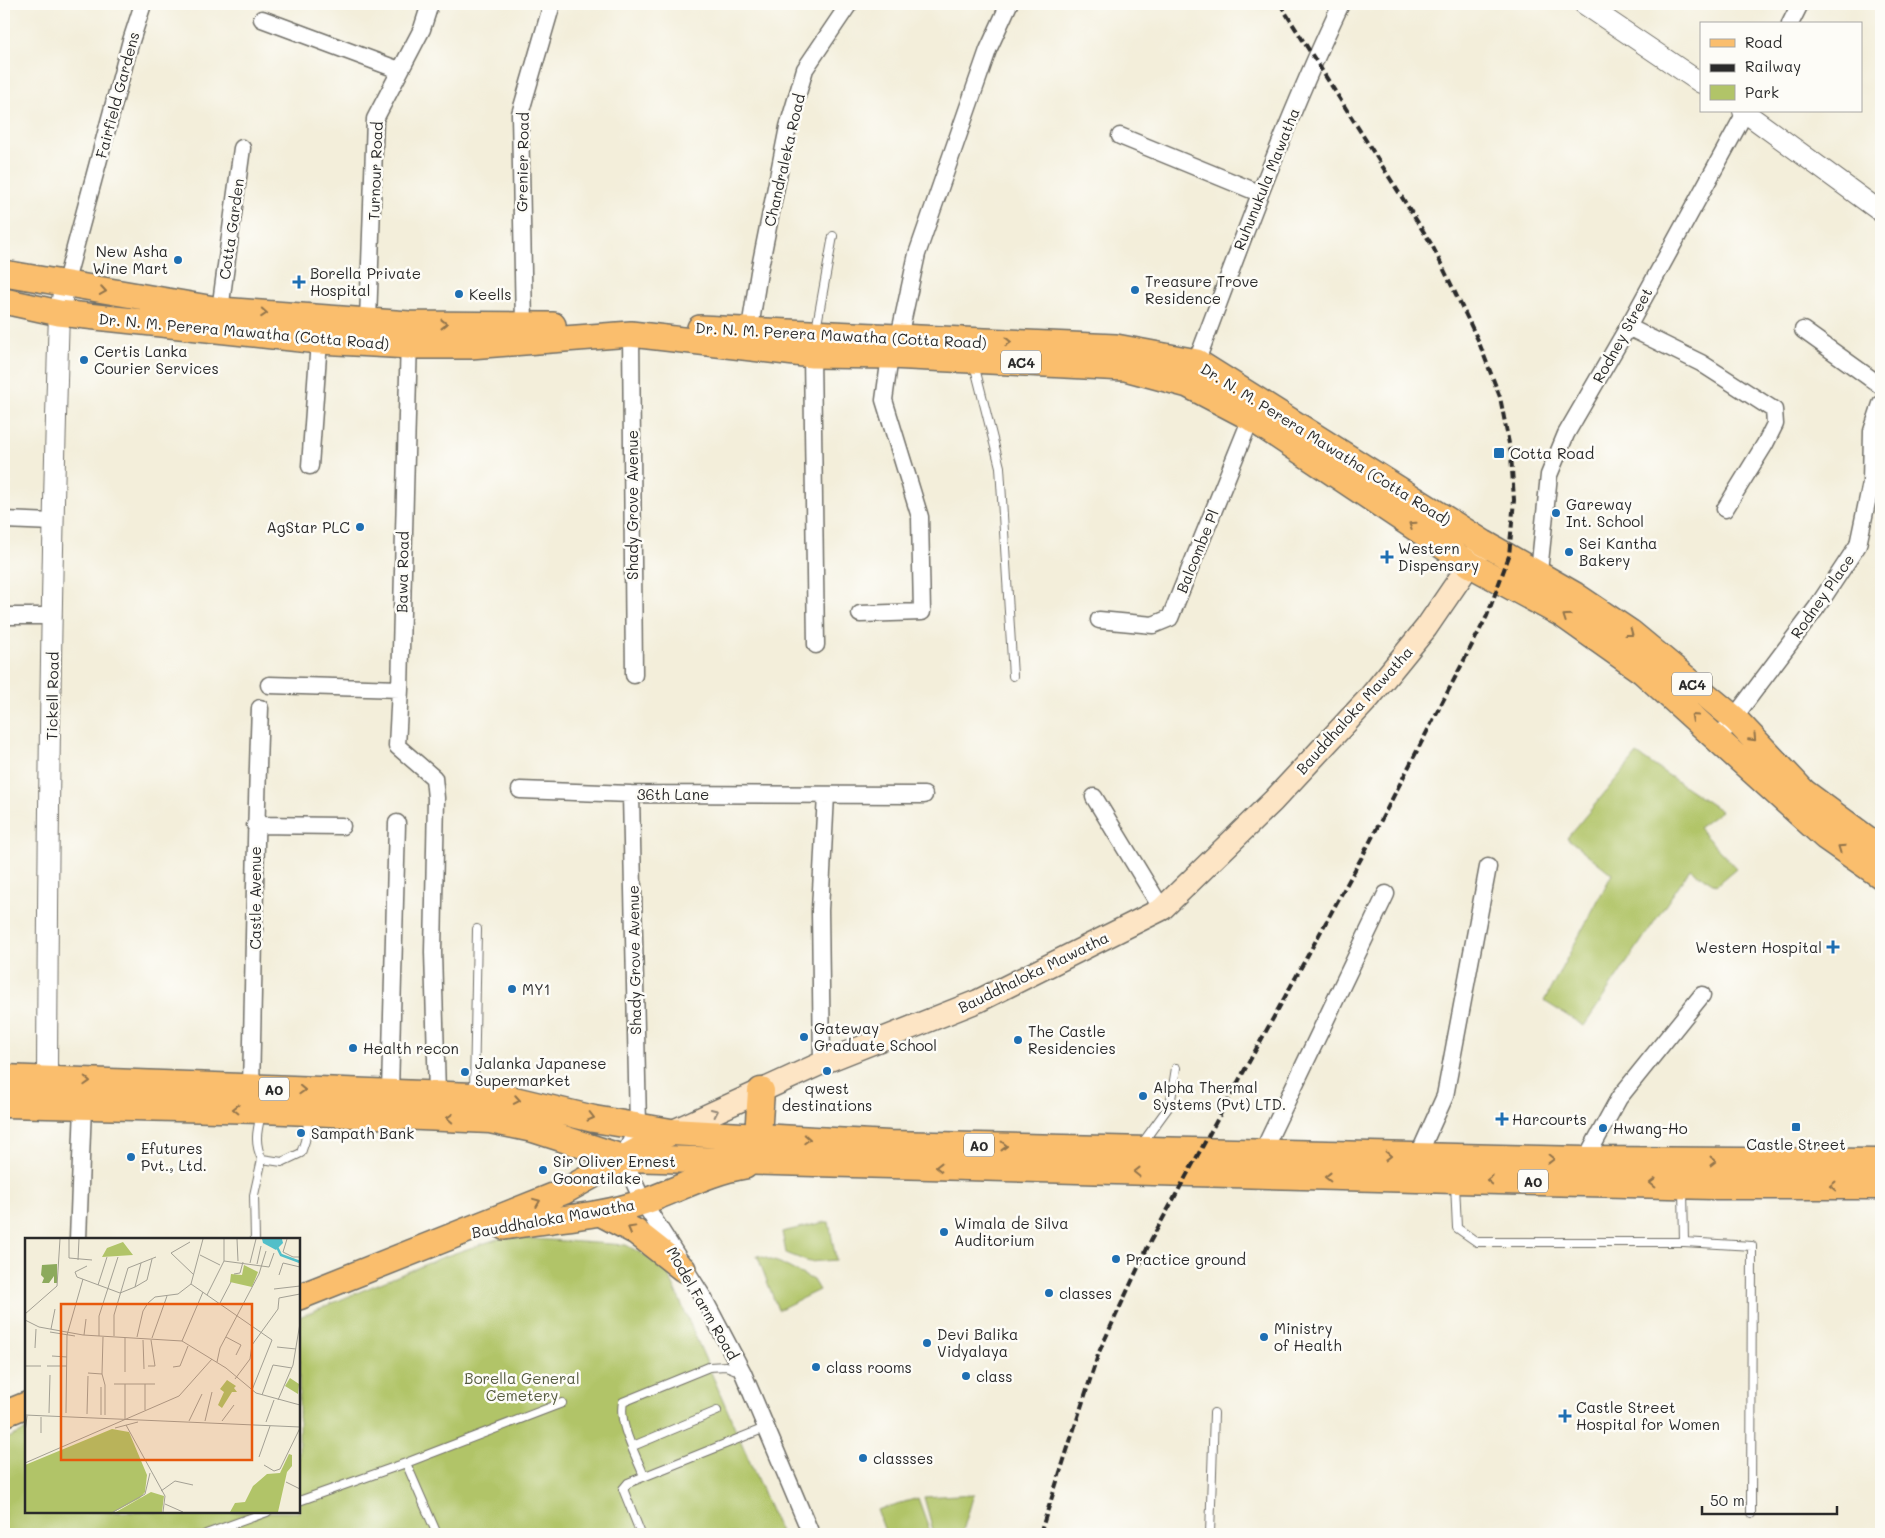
<svg xmlns="http://www.w3.org/2000/svg" width="1885" height="1538" viewBox="0 0 1885 1538" font-family="Mali,sans-serif">
	<style>
		.green { fill: #b1c468; stroke: #6e784a }
		.lines { fill: none; stroke-linecap: round; stroke-linejoin: round }
		.service-casing { stroke: #716f68; stroke-width: 10 }
		.minor-casing { stroke: #716f68; stroke-width: 19 }
		.tertiary-casing { stroke: #716f68; stroke-width: 22 }
		.secondary-casing { stroke: #716f68; stroke-width: 25 }
		.primary-casing { stroke: #716f68; stroke-width: 28 }
		.trunk-casing { stroke: #716f68; stroke-width: 29 }
		.service { stroke: #fff; stroke-width: 8 }
		.minor { stroke: #fff; stroke-width: 16 }
		.tertiary { stroke: #fff; stroke-width: 20 }
		.secondary { stroke: #fde5c5; stroke-width: 22 }
		.primary { stroke: #fabe6d; stroke-width: 25 }
		.trunk { stroke: #fabe6d; stroke-width: 26 }
		.rail { stroke: #2b2b2b; stroke-width: 4; stroke-dasharray: 8 4; stroke-linecap: butt }
		.oneway { stroke: #92744c }
		.oneway2 { stroke: #948878 }
		.poi-dot { fill: #1f6fb2; stroke: #fdfcf7; stroke-width: 2 }
		.labels { text-anchor: middle; dominant-baseline: central; stroke-width: 5; stroke-linejoin: round; paint-order: stroke }
		.shield { fill: #fdfcf7; stroke: #6a6a68; stroke-width: 1 }
		.shield-label { font-size: 14px; font-weight: bold; fill: #2b2b2b }
		.street-label { font-size: 15px; fill: #2b2b2b; stroke: #fdfcf7 }
		.poi-label { font-size: 15px; fill: #2b2b2b; stroke: #fdfcf7; text-anchor: start }
		.park-label { font-size: 15px; fill: #53593d; stroke: #fdfcf7 }
		.inset-river { fill: none; stroke: #52bfc9; stroke-width: 2.5 }
		.inset-road { fill: none; stroke: #a3a094; stroke-width: 1 }
		.view { fill: #e8590c; fill-opacity: 0.15; stroke: #e8590c; stroke-width: 2.5 }
		.inset-edge { fill: none; stroke: #2b2b2b; stroke-width: 2.5 }
	</style>
	<rect width="100%" height="100%" fill="#fdfcf7"/>
	<filter id="ink" filterUnits="userSpaceOnUse"><feTurbulence type="fractalNoise" baseFrequency=".02" numOctaves="2"/><feDisplacementMap in="SourceGraphic" scale="10" xChannelSelector="R" yChannelSelector="G"/><feConvolveMatrix kernelMatrix="1 2 1 2 8 2 1 2 1" color-interpolation-filters="sRGB"/></filter>
	<filter id="wash" filterUnits="userSpaceOnUse"><feTurbulence type="fractalNoise" baseFrequency=".0096" numOctaves="4" result="noise"/><feDisplacementMap in="SourceGraphic" scale="20" xChannelSelector="R" yChannelSelector="G"/><feGaussianBlur stdDeviation="1.12" result="paint"/><feColorMatrix in="noise" values="0 0 0 0 0 0 0 0 0 0 0 0 0 0 0 0 0 1.4 0 .05"/><feComposite in="paint" operator="in"/></filter>
	<g filter="url(#wash)">
		<rect width="100%" height="100%" fill="#f3eeda"/>
		<path class="green" d="M1637,754L1721,811L1698,828L1736,868L1716,885L1690,869L1584,1026L1544,1001L1612,874L1567,838Z
			M825,1222H829L836,1260L809,1262L786,1253L782,1232Z
			M503,1237L626,1245L665,1266L781,1534H4V1440L26,1430V1512H299V1317L443,1257Z
			M757,1255L780,1263L813,1280L819,1290L778,1310Z
			M974,1494L962,1534H934L924,1497Z
			M918,1498L931,1534H886L877,1510Z"/>
	</g>
	<g filter="url(#ink)">
		<g class="lines">
			<g class="service-casing">
				<path id="service" d="M816,330L833,236
					M974,364L1000,467L1013,676
					M474,1091L477,929
					M1141,1145L1170,1105L1176,1068
					M262,1159L282,1162L301,1153L305,1141L309,1117
					M1455,1184L1457,1228L1477,1242H1684L1752,1246L1751,1514
					M1683,1189L1684,1242
					M255,1239L254,1195L262,1159C254,1143 257,1131 261,1114
					M633,1446L717,1411
					M644,1476C636,1455 618,1424 623,1402L709,1367L726,1366L739,1371
					M299,1501L406,1463
					M206,1534L267,1512
					M437,1534L406,1463L562,1403
					M641,1534L623,1489L628,1483L765,1428
					M1210,1534L1214,1413"/>
			</g>
			<g class="minor-casing">
				<path id="minor" d="M262,19L399,70
					M1790,24L1800,4
					M1120,136L1259,193
					M65,285L130,44L143,4
					M220,310L242,148
					M368,321L375,119L422,29L430,4
					M524,325L520,114L552,4
					M1628,327L1701,363L1774,410L1775,424L1765,444L1725,509
					M750,328L759,272L788,127L805,69L849,4
					M1803,330L1881,386
					M631,334L634,675
					M899,337L917,254L988,50L1009,4
					M812,355L816,645
					M1193,371C1240,247 1284,123 1341,4
					M310,466L319,341
					M4,520L53,522
					M1539,572L1549,475L1566,434L1628,327L1746,111
					M860,614L922,612L920,517L884,400L890,356
					M4,616H53
					M1099,620L1153,625L1170,618L1251,418
					M269,685L400,689L409,337
					M400,689L397,746L434,778L436,798L433,952L437,1094
					M1718,739L1817,607L1858,545L1871,483L1872,431L1881,404
					M520,790L631,794L924,795
					M631,794L638,1126L623,1158L643,1202L703,1297L743,1373L811,1534
					M1094,797L1162,909
					M255,825L342,826
					M822,1063L820,910L826,795
					M251,1088C254,961 255,834 260,708
					M390,1092L397,823
					M1262,1153L1386,894
					M1418,1156L1445,1096L1488,867
					M1585,1160L1619,1098L1702,995
					M78,1239L83,1106"/>
			</g>
			<g class="tertiary-casing">
				<path id="tertiary" d="M1584,4L1701,83
					M1743,111L1881,212
					M47,1079C48,823 51,568 59,313L65,285"/>
			</g>
			<g class="secondary-casing">
				<path id="secondary" d="M671,1132L822,1063L978,1001L1162,909L1273,801L1369,698L1426,628L1480,549"/>
			</g>
			<g class="primary-casing">
				<path id="primary" d="M4,273L220,310L409,324L553,325
					M4,301L59,313L319,341L409,346H470L631,334L812,355L890,356L1125,368L1188,385L1251,418L1471,565L1563,615L1642,671L1825,837L1881,876
					M700,328L1116,347L1197,362L1484,543L1575,595L1630,632L1735,719L1804,792L1881,849
					M600,1213L636,1232L683,1269
					M504,1227C550,1219 599,1217 643,1202C678,1190 708,1172 745,1166
					M299,1297L563,1192L671,1132
					M4,1414L26,1405"/>
			</g>
			<g class="trunk-casing">
				<path id="trunk" d="M4,1078L474,1096L510,1099L594,1119L671,1132L889,1144L1585,1160L1881,1162
					M4,1104L262,1110L490,1120L533,1129L623,1158L1455,1180L1712,1186H1881
					M758,1136L761,1091"/>
			</g>
			<use href="#service" class="service"/>
			<use href="#minor" class="minor"/>
			<use href="#tertiary" class="tertiary"/>
			<use href="#secondary" class="secondary"/>
			<use href="#primary" class="primary"/>
			<use href="#trunk" class="trunk"/>
			<path class="rail" d="M1040,1534L1099,1352L1151,1240L1363,855L1487,616L1509,556L1514,500L1511,454L1500,397L1478,340L1432,245L1280,4"/>
		</g>
		<defs><path id="oneway-chevron" d="M-2-3.5L2.5 0L-2 3.5" fill="none" stroke-width="1.6" stroke-linecap="round" stroke-linejoin="round" transform="scale(1.25)"/></defs>
		<g class="oneway">
			<use href="#oneway-chevron" transform="translate(103 291) rotate(9)"/>
			<use href="#oneway-chevron" transform="translate(264 313) rotate(4)"/>
			<use href="#oneway-chevron" transform="translate(444 324)"/>
			<use href="#oneway-chevron" transform="translate(1008 342) rotate(2)"/>
			<use href="#oneway-chevron" transform="translate(1412 525) rotate(-146)"/>
			<use href="#oneway-chevron" transform="translate(1566 617) rotate(-146)"/>
			<use href="#oneway-chevron" transform="translate(1630 633) rotate(37)"/>
			<use href="#oneway-chevron" transform="translate(1694 717) rotate(-138)"/>
			<use href="#oneway-chevron" transform="translate(1753 738) rotate(47)"/>
			<use href="#oneway-chevron" transform="translate(1841 848) rotate(-145)"/>
			<use href="#oneway-chevron" transform="translate(87 1081) rotate(3)"/>
			<use href="#oneway-chevron" transform="translate(302 1090) rotate(2)"/>
			<use href="#oneway-chevron" transform="translate(517 1100) rotate(10)"/>
			<use href="#oneway-chevron" transform="translate(236 1109) rotate(-179)"/>
			<use href="#oneway-chevron" transform="translate(591 1117) rotate(14)"/>
			<use href="#oneway-chevron" transform="translate(450 1118) rotate(-177)"/>
			<use href="#oneway-chevron" transform="translate(807 1139) rotate(3)"/>
			<use href="#oneway-chevron" transform="translate(1004 1146) rotate(1)"/>
			<use href="#oneway-chevron" transform="translate(1388 1156) rotate(1)"/>
			<use href="#oneway-chevron" transform="translate(1551 1159) rotate(1)"/>
			<use href="#oneway-chevron" transform="translate(1713 1161)"/>
			<use href="#oneway-chevron" transform="translate(939 1167) rotate(-179)"/>
			<use href="#oneway-chevron" transform="translate(1137 1172) rotate(-179)"/>
			<use href="#oneway-chevron" transform="translate(1328 1177) rotate(-179)"/>
			<use href="#oneway-chevron" transform="translate(1490 1180) rotate(-179)"/>
			<use href="#oneway-chevron" transform="translate(1653 1183) rotate(-179)"/>
			<use href="#oneway-chevron" transform="translate(1833 1186) rotate(-180)"/>
			<use href="#oneway-chevron" transform="translate(537 1202) rotate(-22)"/>
			<use href="#oneway-chevron" transform="translate(631 1229) rotate(-151)"/>
		</g>
		<use class="oneway2" href="#oneway-chevron" transform="translate(715 1112) rotate(-25)"/>
	</g>
	<g class="poi-dot">
		<circle cx="178" cy="260" r="5"/>
		<path d="M296.5 274.5h5v5h5v5h-5v5h-5v-5h-5v-5h5z"/>
		<circle cx="1135" cy="290" r="5"/>
		<circle cx="459" cy="294" r="5"/>
		<circle cx="84" cy="360" r="5"/>
		<rect x="1493" y="447" width="12" height="12" rx="2.5"/>
		<circle cx="1556" cy="513" r="5"/>
		<circle cx="360" cy="527" r="5"/>
		<circle cx="1569" cy="552" r="5"/>
		<path d="M1384.5 549.5h5v5h5v5h-5v5h-5v-5h-5v-5h5z"/>
		<path d="M1830.5 939.5h5v5h5v5h-5v5h-5v-5h-5v-5h5z"/>
		<circle cx="512" cy="989" r="5"/>
		<circle cx="804" cy="1037" r="5"/>
		<circle cx="1018" cy="1040" r="5"/>
		<circle cx="353" cy="1048" r="5"/>
		<circle cx="827" cy="1071" r="5"/>
		<circle cx="465" cy="1072" r="5"/>
		<circle cx="1143" cy="1096" r="5"/>
		<path d="M1499.5 1111.5h5v5h5v5h-5v5h-5v-5h-5v-5h5z"/>
		<rect x="1791" y="1122" width="10" height="10" rx="2.5"/>
		<circle cx="1603" cy="1128" r="5"/>
		<circle cx="301" cy="1133" r="5"/>
		<circle cx="131" cy="1157" r="5"/>
		<circle cx="543" cy="1170" r="5"/>
		<circle cx="944" cy="1232" r="5"/>
		<circle cx="1116" cy="1259" r="5"/>
		<circle cx="1049" cy="1293" r="5"/>
		<circle cx="1264" cy="1337" r="5"/>
		<circle cx="927" cy="1343" r="5"/>
		<circle cx="816" cy="1367" r="5"/>
		<circle cx="966" cy="1376" r="5"/>
		<path d="M1562.5 1408.5h5v5h5v5h-5v5h-5v-5h-5v-5h5z"/>
		<circle cx="863" cy="1458" r="5"/>
	</g>
	<g class="labels">
		<g class="shield">
			<rect x="1001" y="350.5" width="40" height="23" rx="4"/>
			<rect x="1672" y="672.5" width="40" height="23" rx="4"/>
			<rect x="259" y="1077.5" width="30" height="23" rx="4"/>
			<rect x="964" y="1133.5" width="30" height="23" rx="4"/>
			<rect x="1518" y="1169.5" width="30" height="23" rx="4"/>
		</g>
		<g class="shield-label">
			<text x="1021" y="362">AC4</text>
			<text x="1692" y="684">AC4</text>
			<text x="274" y="1089">A0</text>
			<text x="979" y="1145">A0</text>
			<text x="1533" y="1181">A0</text>
		</g>
		<g class="street-label">
			<text transform="translate(117 95) rotate(-75)">Fairfield Gardens</text>
			<text transform="translate(784 160) rotate(-77)">Chandraleka Road</text>
			<text transform="translate(522 162) rotate(-89)">Grenier Road</text>
			<text transform="translate(375 171) rotate(-88)">Turnour Road</text>
			<text transform="translate(1266 179) rotate(-68)">Ruhunukula Mawatha</text>
			<text transform="translate(231 229) rotate(-82)">Cotta Garden</text>
			<text transform="translate(244 331) rotate(5)">Dr. N. M. Perera Mawatha (Cotta Road)</text>
			<text transform="translate(841 335) rotate(3)">Dr. N. M. Perera Mawatha (Cotta Road)</text>
			<text transform="translate(1622 335) rotate(-61)">Rodney Street</text>
			<text transform="translate(1326 444) rotate(32)">Dr. N. M. Perera Mawatha (Cotta Road)</text>
			<text transform="translate(632 505) rotate(-90)">Shady Grove Avenue</text>
			<text transform="translate(1197 551) rotate(-68)">Balcombe Pl</text>
			<text transform="translate(402 572) rotate(-89)">Bawa Road</text>
			<text transform="translate(1822 596) rotate(-55)">Rodney Place</text>
			<text transform="translate(52 696) rotate(-89)">Tickell Road</text>
			<text transform="translate(1354 710) rotate(-48)">Bauddhaloka Mawatha</text>
			<text x="673" y="794">36th Lane</text>
			<text transform="translate(255 898) rotate(-90)">Castle Avenue</text>
			<text transform="translate(634 960) rotate(-91)">Shady Grove Avenue</text>
			<text transform="translate(1033 972) rotate(-26)">Bauddhaloka Mawatha</text>
			<text transform="translate(553 1218) rotate(-10)">Bauddhaloka Mawatha</text>
			<text transform="translate(703 1303) rotate(60)">Model Farm Road</text>
		</g>
		<g class="poi-label">
			<text x="168" y="251" text-anchor="end">New Asha<tspan x="168" dy="17">Wine Mart</tspan></text>
			<text x="310" y="273">Borella Private<tspan x="310" dy="17">Hospital</tspan></text>
			<text x="1145" y="281">Treasure Trove<tspan x="1145" dy="17">Residence</tspan></text>
			<text x="469" y="294">Keells</text>
			<text x="94" y="351">Certis Lanka<tspan x="94" dy="17">Courier Services</tspan></text>
			<text x="1510" y="453">Cotta Road</text>
			<text x="1566" y="504">Gareway<tspan x="1566" dy="17">Int. School</tspan></text>
			<text x="350" y="527" text-anchor="end">AgStar PLC</text>
			<text x="1579" y="543">Sei Kantha<tspan x="1579" dy="17">Bakery</tspan></text>
			<text x="1398" y="548">Western<tspan x="1398" dy="17">Dispensary</tspan></text>
			<text x="1822" y="947" text-anchor="end">Western Hospital</text>
			<text x="522" y="989">MY1</text>
			<text x="814" y="1028">Gateway<tspan x="814" dy="17">Graduate School</tspan></text>
			<text x="1028" y="1031">The Castle<tspan x="1028" dy="17">Residencies</tspan></text>
			<text x="363" y="1048">Health recon</text>
			<text x="475" y="1063">Jalanka Japanese<tspan x="475" dy="17">Supermarket</tspan></text>
			<text x="1153" y="1087">Alpha Thermal<tspan x="1153" dy="17">Systems (Pvt) LTD.</tspan></text>
			<text x="827" y="1088" text-anchor="middle">qwest<tspan x="827" dy="17">destinations</tspan></text>
			<text x="1512" y="1119">Harcourts</text>
			<text x="1613" y="1128">Hwang-Ho</text>
			<text x="311" y="1133">Sampath Bank</text>
			<text x="1796" y="1144" text-anchor="middle">Castle Street</text>
			<text x="141" y="1148">Efutures<tspan x="141" dy="17">Pvt., Ltd.</tspan></text>
			<text x="553" y="1161">Sir Oliver Ernest<tspan x="553" dy="17">Goonatilake</tspan></text>
			<text x="954" y="1223">Wimala de Silva<tspan x="954" dy="17">Auditorium</tspan></text>
			<text x="1126" y="1259">Practice ground</text>
			<text x="1059" y="1293">classes</text>
			<text x="1274" y="1328">Ministry<tspan x="1274" dy="17">of Health</tspan></text>
			<text x="937" y="1334">Devi Balika<tspan x="937" dy="17">Vidyalaya</tspan></text>
			<text x="826" y="1367">class rooms</text>
			<text x="976" y="1376">class</text>
			<text x="1576" y="1407">Castle Street<tspan x="1576" dy="17">Hospital for Women</tspan></text>
			<text x="873" y="1458">classses</text>
		</g>
		<g class="park-label">
			<text x="522" y="1378">Borella General<tspan x="522" dy="17">Cemetery</tspan></text>
		</g>
	</g>
	<g transform="translate(25 1238)">
		<rect width="275" height="275" fill="#f3eeda"/>
		<path d="M98,4L108,17L77,19L82,10ZM219,27L233,34L227,49L205,44L206,36L217,37ZM265,140L274,146L273,156L260,148ZM202,142L211,148L209,150L212,154H207L197,170L193,167L199,154L195,151ZM87,191L104,194L122,237L120,254L115,260L89,274H0V227ZM264,216L267,217V228L262,234L253,274H205L210,265L220,264L228,248L242,236L255,235ZM126,254L139,258L137,274H91Z" fill="#b1c468"/>
		<path d="M32,26V45H29V38L24,45H17L19,40L16,37L17,27Z" fill="#8caa5c"/>
		<path d="M237,1H257L258,5L251,12L238,5Z" fill="#52bfc9"/>
		<path class="inset-river" d="M252,9L256,17L275,24"/>
		<path class="inset-road" d="M44,1V20L67,22M212,1L213,23M262,1L258,14L268,19H275M165,4L146,15L169,37M175,17L195,27M53,22L54,1M199,23L244,29L249,15M225,25L231,1M232,26L236,8M62,28L50,34L52,39L95,55L110,49L116,25M209,36L215,35L218,24M254,37L258,25L275,29M166,46L247,102L227,152M166,46L178,1M73,47L82,19M110,49L122,42L127,21M249,51L275,48M182,57L199,23V1M195,65L206,44M0,76L32,48L35,1M0,82L14,89L58,97L157,103L201,130L231,155L275,167M26,91L30,71M25,94L50,98M59,97L61,81M74,98V78L93,19M89,98V77L103,30L131,19M112,99L118,73L123,65L130,59L153,56L166,46M201,99L216,107L211,117M100,100V134M127,100L142,58M118,102L119,131M157,103L178,54M252,109L271,111M10,110L11,91M27,118L42,119M192,124L195,110L234,36L241,13M0,128H16M22,128H42M123,128H130L126,102M148,129L155,128L163,108M63,135L77,136L78,99M77,136L80,147V177M210,141L225,121L227,107L253,71L254,60L275,56M89,146H130M237,157L248,127L267,130M253,162L268,127L275,85M120,172V146M24,175L25,137M41,175L42,97L58,41M62,176L63,138M0,177L275,189M76,177V149M16,179V195M100,182V146M164,183L177,156M180,183L187,154M197,183L209,167M241,184L249,162M101,187L140,258L138,274M90,190L113,184M0,195L2,178M234,219L245,188M0,225L154,158L187,121M239,227L249,233L255,231L275,190M261,244L275,251M136,253L150,243L168,247M140,266L158,274M88,274L120,256L125,235"/>
		<path class="view" d="M36,66H227V222H36Z"/>
		<rect width="275" height="275" class="inset-edge"/>
	</g>
	<rect width="1885" height="1538" fill="none" stroke="#fdfcf7" stroke-width="20"/>
	<rect x="1700" y="22" width="162" height="90" fill="#fdfcf7" stroke="#a9a8a5"/>
	<rect x="1710" y="39" width="25" height="8" fill="#fabe6d" stroke="#a9a8a5"/>
	<text x="1745" y="48" font-size="15" fill="#2b2b2b">Road</text>
	<rect x="1710" y="64" width="25" height="8" fill="#2b2b2b" stroke="#a9a8a5"/>
	<text x="1745" y="72" font-size="15" fill="#2b2b2b">Railway</text>
	<rect x="1710" y="85" width="25" height="15" fill="#b1c468" stroke="#a9a8a5"/>
	<text x="1745" y="98" font-size="15" fill="#2b2b2b">Park</text>
	<path d="M1702 1506v8h135v-8" fill="none" stroke="#2b2b2b" stroke-width="2.5"/>
	<text x="1710" y="1506" font-size="15" fill="#2b2b2b" stroke="#fdfcf7" stroke-width="4" paint-order="stroke">50 m</text>
</svg>
